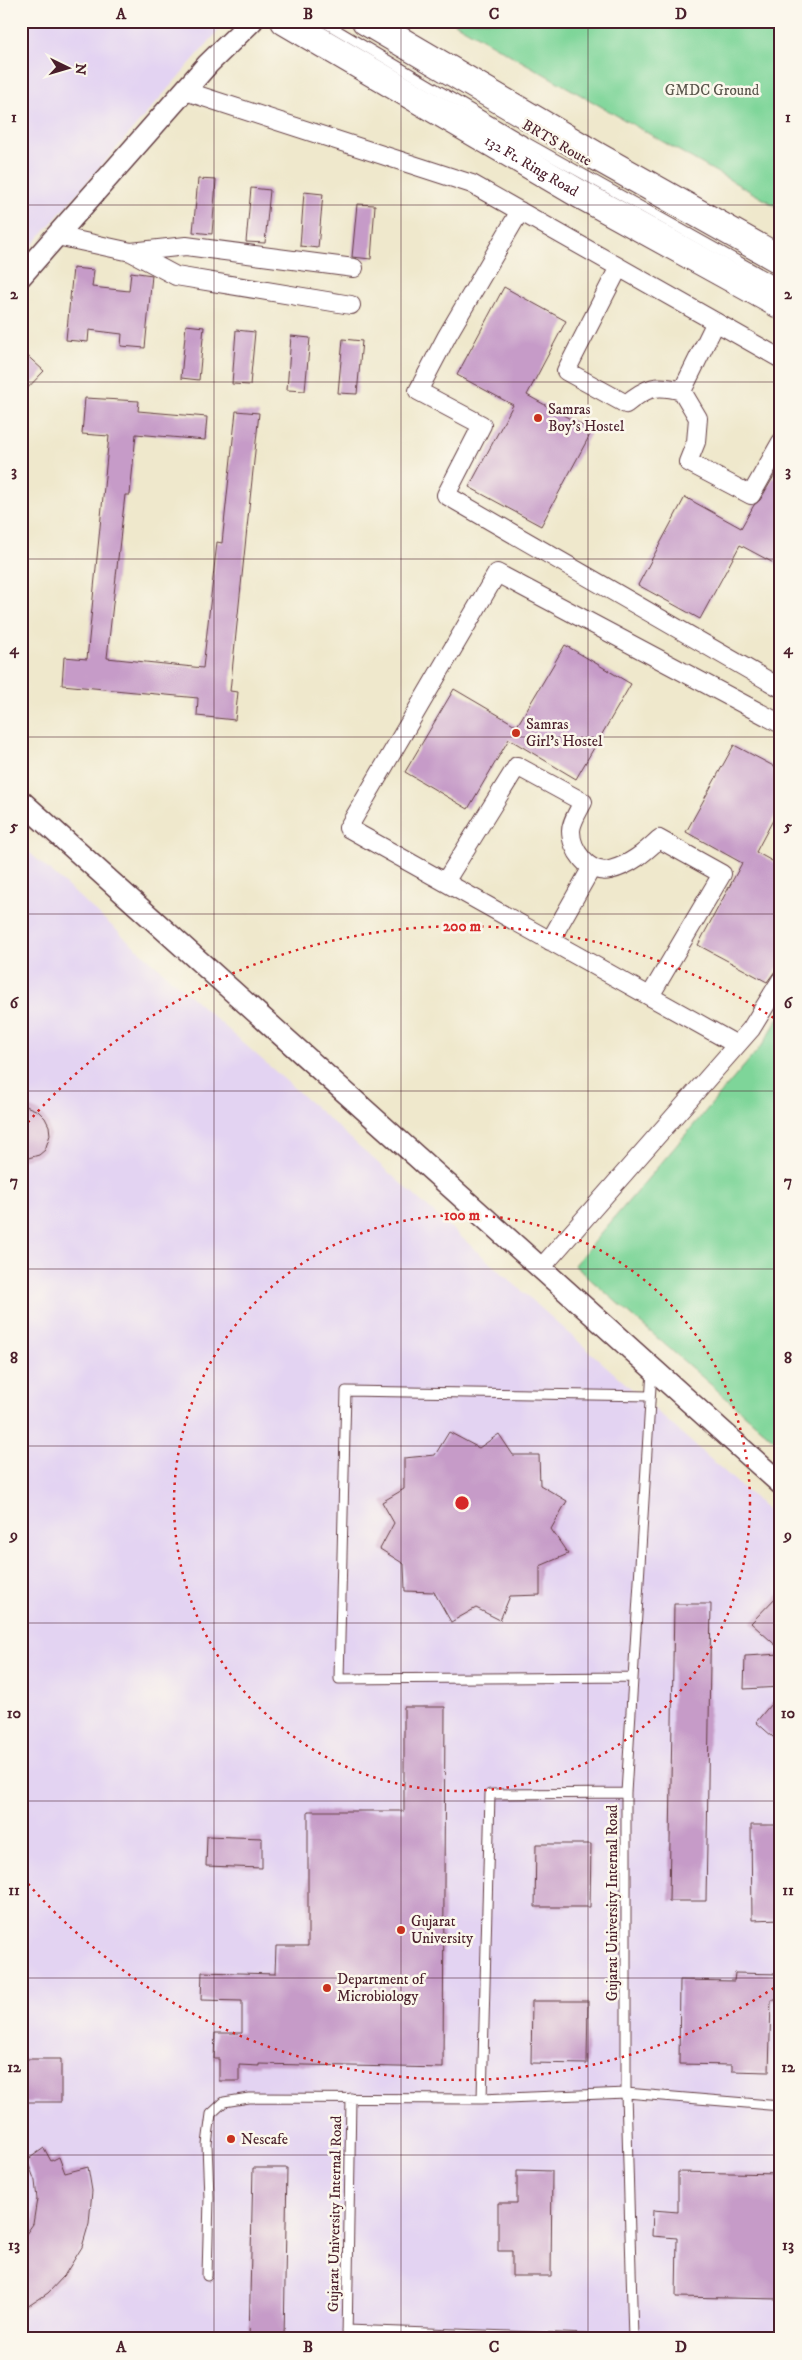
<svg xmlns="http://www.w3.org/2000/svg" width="802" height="2360" viewBox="0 0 802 2360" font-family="'IM FELL DW Pica',serif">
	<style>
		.built { fill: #e3d3f2 }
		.green { fill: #7ed599; stroke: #647a62 }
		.building { fill: #c69bc8 }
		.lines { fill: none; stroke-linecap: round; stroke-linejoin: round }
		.service-casing { stroke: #633d43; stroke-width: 11 }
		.minor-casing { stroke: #633d43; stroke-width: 20 }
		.tertiary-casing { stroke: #633d43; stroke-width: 24 }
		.primary-casing { stroke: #633d43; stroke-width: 30 }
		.service { stroke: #fff; stroke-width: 9 }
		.minor { stroke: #fff; stroke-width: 18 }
		.tertiary { stroke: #fff; stroke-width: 21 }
		.primary { stroke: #fff; stroke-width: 28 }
		.grid { fill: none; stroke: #4a1f2b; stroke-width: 1; stroke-opacity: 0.55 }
		.ring { fill: none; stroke: #d62828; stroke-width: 2.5; stroke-dasharray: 2.5 5 }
		.poi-dot { fill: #c8321e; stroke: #fbf7ec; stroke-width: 2 }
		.labels { text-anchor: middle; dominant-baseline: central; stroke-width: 5; stroke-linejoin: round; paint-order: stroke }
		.park-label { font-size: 15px; fill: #5a564c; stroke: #fbf7ec }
		.street-label { font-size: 15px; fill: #4a1f2b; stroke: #fbf7ec }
		.poi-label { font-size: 15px; fill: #4a1f2b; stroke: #fbf7ec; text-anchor: start }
		.centre { fill: #d62828; stroke: #fbf7ec; stroke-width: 2.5 }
		.ring-label { font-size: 15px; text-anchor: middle; font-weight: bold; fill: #d62828; stroke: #fbf7ec; stroke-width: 5; stroke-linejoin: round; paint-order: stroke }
		.neatline { fill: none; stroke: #4a1f2b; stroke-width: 2 }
		.grid-label { font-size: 16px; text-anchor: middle; font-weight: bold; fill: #4a1f2b }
	</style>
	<rect width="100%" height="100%" fill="#fbf7ec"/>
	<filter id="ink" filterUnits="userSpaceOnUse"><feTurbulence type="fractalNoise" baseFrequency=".02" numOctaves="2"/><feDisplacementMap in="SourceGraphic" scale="10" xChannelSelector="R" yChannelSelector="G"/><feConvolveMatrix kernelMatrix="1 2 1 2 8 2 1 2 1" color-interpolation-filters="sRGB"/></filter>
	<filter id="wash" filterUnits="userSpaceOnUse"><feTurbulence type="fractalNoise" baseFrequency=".0096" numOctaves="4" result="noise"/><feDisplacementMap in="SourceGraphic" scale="20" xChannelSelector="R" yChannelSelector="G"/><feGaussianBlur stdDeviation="1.12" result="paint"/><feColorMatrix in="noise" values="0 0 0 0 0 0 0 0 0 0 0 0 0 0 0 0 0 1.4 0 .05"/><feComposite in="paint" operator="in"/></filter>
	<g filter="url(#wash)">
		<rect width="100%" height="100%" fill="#efe8cc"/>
		<path class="built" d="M21,21H227L21,258Z
			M21,845L781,1522V2339H21Z"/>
		<path class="green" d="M451,21H781V209Z
			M781,1014V1446L574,1265L763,1044Z"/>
		<g id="blocks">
			<path class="building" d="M198,179L216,180L212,234L193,232Z
				M251,188L270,190L265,243L246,242Z
				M304,192L323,194L318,248L300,246Z
				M357,204L375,205L371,259L352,257Z
				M73,268L94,270L92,287L129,291L131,272L152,275L145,348L121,346L122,334L89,330L88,342L66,340Z
				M504,287L566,321L527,395L592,431L541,526L469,487L513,405L457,375Z
				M186,325L204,327L199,380L181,378Z
				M236,330L255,332L250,385L232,384Z
				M291,336L310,338L305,391L287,390Z
				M343,339L362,341L357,394L338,393Z
				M21,350L44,371L21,395Z
				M85,398L139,401L138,411L207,417L205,440L136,434L130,495H125L107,658L203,668L217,542L222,543L236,411L259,413L230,691L238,692L235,720L197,716L198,698L62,685L64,657L87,659L109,436L82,434Z
				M781,464V567L740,545L700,619L638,585L685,497L741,528L754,505L760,500Z
				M565,645L631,684L576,779L509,739L468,809L405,772L454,689L517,726Z
				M734,745L781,770V805L756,852L781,866V963L767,982L698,945L742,863L686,832Z
				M21,1104L38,1111L45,1118L49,1126L50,1135L45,1150L39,1155L21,1160Z
				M449,1432L479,1448L499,1434L513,1455H539L540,1485L567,1501L551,1529L568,1554L540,1566V1595L510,1596L500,1620L476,1608L451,1622L434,1592L405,1591L404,1564L380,1549L394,1523L382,1502L404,1489V1458L435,1455Z
				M781,1592V1650L751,1623Z
				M674,1604H711L706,1901H669Z
				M781,1654V1687L744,1689L745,1656Z
				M781,1692V1744L756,1722Z
				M404,1707H445L443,2068L259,2064V2066L239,2065V2081H219V2059H214L215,2033H242V2001L201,2000L202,1972L275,1974L276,1946H308V1811H404Z
				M751,1825H781V1919L752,1920Z
				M207,1836L262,1838V1868L206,1866Z
				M536,1844H591L590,1907H535Z
				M735,1973L781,1974V2000H771L769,2072L732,2071V2065L679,2064L680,1980L734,1981Z
				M532,2001H588L587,2064L531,2063Z
				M21,2059H61V2102H21Z
				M44,2148L51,2161L59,2157L65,2173L88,2167L92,2191L89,2223L82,2247L64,2276L48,2293L21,2311V2241L33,2224L37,2199L35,2181L27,2160Z
				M253,2168H287L284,2339H249Z
				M517,2170L552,2171L551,2276H512V2251H498V2203H517Z
				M678,2172L781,2174V2299L676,2297L677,2238L652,2236L653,2210L678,2212Z"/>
		</g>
	</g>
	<g filter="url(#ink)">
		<use href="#blocks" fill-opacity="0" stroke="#633d43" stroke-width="1"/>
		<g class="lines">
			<g class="service-casing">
				<path id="service" d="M322,21L524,141L781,285
					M633,1677L339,1679L346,1391L650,1396
					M482,2099L490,1794L626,1793
					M207,2276L209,2198L207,2144L211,2114L224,2102L249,2098L482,2099L626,2093L781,2106
					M347,2330L586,2339
					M347,2339L351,2098
					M633,2339L626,2093V1793L652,1370"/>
			</g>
			<g class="minor-casing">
				<path id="minor" d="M185,91L472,184L781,359
					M520,211L447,336L418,391L482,425L446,495L779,687L781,685
					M57,236L131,252L176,276L351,305
					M131,252L186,246L354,268
					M619,267L566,371L626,404C647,387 656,384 682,391L698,418L696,442L688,462L751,495L781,442
					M682,391L716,322
					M445,882L517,766L583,802C579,810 571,822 571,831C571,849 588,875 610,870C630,865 644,853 659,839L722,874L650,996
					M550,941L592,867
					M737,1045L348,828L497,573L781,724
					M541,1268L751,1029L781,980"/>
			</g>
			<g class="tertiary-casing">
				<path id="tertiary" d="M21,276L208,64L252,21
					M21,801L781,1484"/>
			</g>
			<g class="primary-casing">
				<g id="primary">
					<path id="s1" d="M285,21L578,193L781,305"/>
					<path d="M366,21L598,157L781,260"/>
				</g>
			</g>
			<use href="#service" class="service"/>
			<use href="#minor" class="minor"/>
			<use href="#tertiary" class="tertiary"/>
			<use href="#primary" class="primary"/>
		</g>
	</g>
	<path class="grid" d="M214,21V2339M401,21V2339M588,21V2339M21,205H781M21,382H781M21,559H781M21,737H781M21,914H781M21,1091H781M21,1269H781M21,1446H781M21,1623H781M21,1801H781M21,1978H781M21,2155H781"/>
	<g class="ring">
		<circle cx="462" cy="1503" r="288"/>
		<path d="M780 1984A577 577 0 0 1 23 1878M23 1128A577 577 0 0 1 780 1022"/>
	</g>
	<g class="poi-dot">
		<circle cx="538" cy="418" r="5"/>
		<circle cx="516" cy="733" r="5"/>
		<circle cx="401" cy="1930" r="5"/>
		<circle cx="327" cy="1988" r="5"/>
		<circle cx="231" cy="2139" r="5"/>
	</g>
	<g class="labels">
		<g class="park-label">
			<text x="712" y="90">GMDC Ground</text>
		</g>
		<g class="street-label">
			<text transform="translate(557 143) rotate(30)">BRTS Route</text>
			<text stroke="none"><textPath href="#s1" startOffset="286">132 Ft. Ring Road</textPath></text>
			<text transform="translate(612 1903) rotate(-90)">Gujarat University Internal Road</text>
			<text transform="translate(335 2214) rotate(-89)">Gujarat University Internal Road</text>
		</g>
		<g class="poi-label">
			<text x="548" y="409">Samras<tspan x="548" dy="17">Boy's Hostel</tspan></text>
			<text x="526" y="724">Samras<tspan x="526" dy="17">Girl's Hostel</tspan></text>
			<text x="411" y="1921">Gujarat<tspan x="411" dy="17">University</tspan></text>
			<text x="337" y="1979">Department of<tspan x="337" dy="17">Microbiology</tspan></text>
			<text x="241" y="2139">Nescafe</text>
		</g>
	</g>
	<circle cx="462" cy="1503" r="8" class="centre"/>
	<g class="ring-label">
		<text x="462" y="931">200 m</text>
		<text x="462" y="1220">100 m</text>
	</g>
	<rect width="802" height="2360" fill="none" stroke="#fbf7ec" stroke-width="55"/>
	<g transform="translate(68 68) rotate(95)" stroke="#fbf7ec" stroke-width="4" paint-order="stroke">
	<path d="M0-4L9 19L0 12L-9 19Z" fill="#4a1f2b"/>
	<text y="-8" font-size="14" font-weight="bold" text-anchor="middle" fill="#4a1f2b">N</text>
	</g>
	<rect x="28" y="28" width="746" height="2304" class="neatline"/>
	<g class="grid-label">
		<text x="121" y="19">A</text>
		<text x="308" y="19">B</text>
		<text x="494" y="19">C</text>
		<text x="681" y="19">D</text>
		<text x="14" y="122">1</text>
		<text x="788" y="122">1</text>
		<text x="14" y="299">2</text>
		<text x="788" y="299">2</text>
		<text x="14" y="476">3</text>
		<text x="788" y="476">3</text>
		<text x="14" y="654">4</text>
		<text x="788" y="654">4</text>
		<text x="14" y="831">5</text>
		<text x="788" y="831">5</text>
		<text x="14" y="1008">6</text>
		<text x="788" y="1008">6</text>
		<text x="14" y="1186">7</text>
		<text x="788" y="1186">7</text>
		<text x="14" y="1363">8</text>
		<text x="788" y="1363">8</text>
		<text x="14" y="1540">9</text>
		<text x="788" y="1540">9</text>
		<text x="14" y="1718">10</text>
		<text x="788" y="1718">10</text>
		<text x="14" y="1895">11</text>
		<text x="788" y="1895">11</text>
		<text x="14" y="2072">12</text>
		<text x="788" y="2072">12</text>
		<text x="14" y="2250">13</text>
		<text x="788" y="2250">13</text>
		<text x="121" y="2352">A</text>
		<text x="308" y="2352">B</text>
		<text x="494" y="2352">C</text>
		<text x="681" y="2352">D</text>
	</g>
</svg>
